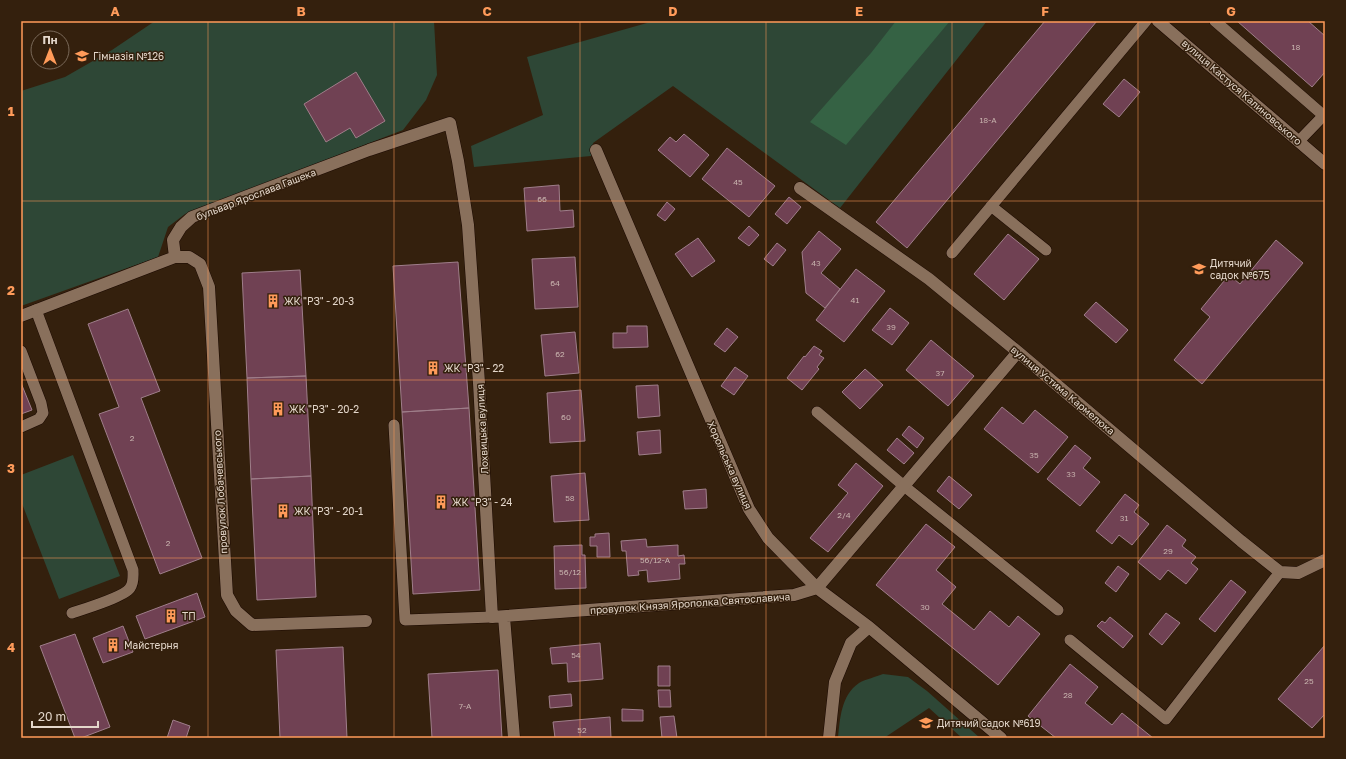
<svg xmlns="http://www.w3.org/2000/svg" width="1346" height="759" viewBox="0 0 1346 759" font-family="'Golos Text',sans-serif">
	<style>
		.green { fill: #2e4736 }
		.forest { fill: #356244 }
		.building { fill: #704153; stroke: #9f7e8a }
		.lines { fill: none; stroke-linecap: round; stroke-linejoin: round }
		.lane-casing { stroke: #1b0900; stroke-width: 12 }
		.street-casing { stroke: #1b0900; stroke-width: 13 }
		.lane { stroke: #89705c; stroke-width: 11 }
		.street { stroke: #89705c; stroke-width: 12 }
		.grid { fill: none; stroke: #ff9b5a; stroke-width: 1; stroke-opacity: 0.55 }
		.labels { text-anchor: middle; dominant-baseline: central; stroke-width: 3; stroke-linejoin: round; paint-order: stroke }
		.number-label { font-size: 8px; fill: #c7b2ad }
		.poi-label { font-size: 10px; fill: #e4d7cb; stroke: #34200d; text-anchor: start }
		.street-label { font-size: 10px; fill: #e4d7cb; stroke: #34200d }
		.neatline { fill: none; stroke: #ff9b5a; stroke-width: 1.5 }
		.grid-label { font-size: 13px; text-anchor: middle; font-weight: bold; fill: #ff9b5a }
	</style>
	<rect width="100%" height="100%" fill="#34200d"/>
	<path class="green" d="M155,21H434L437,75L426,100L403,130L185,214L168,227L158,257L21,306V91L65,77L112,50Z
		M654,21H987L840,208L673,86L593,143L591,156L474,167L471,146L543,115L527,57Z
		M73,455L120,576L59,599L21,501V475Z
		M883,674L908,677L927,691L980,738H962L929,708L884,738H838C840,719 841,695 859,683C866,679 876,677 883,674Z"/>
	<path class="forest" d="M896,21H950L846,145L810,122L871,53Z"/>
	<path class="building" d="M1045,21H1097L907,248L876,222Z
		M1237,21H1308L1325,36V72L1312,87Z
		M356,72L385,121L356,138L350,128L326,142L304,104Z
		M1124,79L1140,92L1119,117L1103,104Z
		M684,134L709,155L690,177L658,150L670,137L676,142Z
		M727,148L775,186L749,217L702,179Z
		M559,185L560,211L573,210L574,227L527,231L524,188Z
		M789,197L801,207L787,224L775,214Z
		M667,202L675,209L665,221L657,215Z
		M749,226L759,235L749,246L738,238Z
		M819,231L841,249L821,273L840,289L825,308L806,293L802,252Z
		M1008,234L1039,259L1004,300L974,274Z
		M698,238L715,261L692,277L675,254Z
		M1276,240L1303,263L1202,384L1174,360L1210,317L1201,309L1229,275L1240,284Z
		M777,243L786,250L773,266L764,259Z
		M575,257L578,307L535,309L532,259Z
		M458,262L469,408L402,412L393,266Z
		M856,269L885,291L844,342L816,320Z
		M300,270L306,376L247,378L242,273Z
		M1096,302L1128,330L1116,343L1084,315Z
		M890,308L909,323L892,345L872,330Z
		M128,309L160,391L141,398L202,558L160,574L99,414L119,407L88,324Z
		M627,326H647L648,347L613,348V333H627Z
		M727,328L738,337L725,352L714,344Z
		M575,332L579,373L545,376L541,335Z
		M931,340L974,376L948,406L906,370Z
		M814,346L822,351L819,355L824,358L817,367L819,369L802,390L787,378L804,356L805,357Z
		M735,367L748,376L734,395L721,386Z
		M865,369L883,385L860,409L842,392Z
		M306,376L311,476L251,479L247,378Z
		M21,383L32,410L21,414Z
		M658,385L660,416L638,418L636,386Z
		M581,390L585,441L550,443L547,393Z
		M1002,407L1023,424L1035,410L1068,437L1038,473L984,429Z
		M469,408L480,590L413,594L402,412Z
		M909,426L924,438L917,448L902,435Z
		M660,430L661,453L639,455L637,432Z
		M897,438L914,453L904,464L887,450Z
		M1075,445L1091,458L1083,468L1100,482L1080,506L1047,479Z
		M856,463L883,486L828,552L810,538L848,493L838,485Z
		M585,473L589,520L554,522L551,476Z
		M311,476L316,597L257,600L251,479Z
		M949,476L972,495L959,509L937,491Z
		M706,489L707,508L685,509L683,491Z
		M1125,494L1139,505L1134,512L1149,524L1132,545L1119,535L1112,544L1096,531Z
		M926,524L955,547L936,570L956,587L942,604L974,630L990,611L1009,627L1018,616L1040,634L998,685L876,585Z
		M1167,525L1186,540L1182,546L1196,557L1191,563L1198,569L1186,584L1168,570L1160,580L1138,562Z
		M609,533L610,557H597V546H590V537H595V534Z
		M646,539L647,547L678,545V556L684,555L685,564H679L680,579L648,582L647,570L638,571L639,575L628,576L626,551H622L621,541Z
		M582,545V555H585L586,588L555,589L554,546Z
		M1118,566L1129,574L1116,592L1105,583Z
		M1231,580L1246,592L1215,632L1199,619Z
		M197,593L205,617L145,639L136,616Z
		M1166,613L1180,623L1162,645L1149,634Z
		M1110,617L1133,636L1123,648L1097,626L1102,621L1105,623Z
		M123,626L133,652L103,663L93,638Z
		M75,634L110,727L81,738H75L40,646Z
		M600,643L603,679L568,682L567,663L552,664L550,648Z
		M1325,645V714L1312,728L1278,699Z
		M343,647L347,738H280L276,650Z
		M1070,664L1098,687L1085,703L1112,725L1122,713L1153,738H1056L1028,716Z
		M658,666H670V686H658Z
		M498,670L502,738H432L428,674Z
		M658,690H670L671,707H659Z
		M571,694L572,706L550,708L549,696Z
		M622,709L643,710V721H622Z
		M674,716L677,738H662L660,717Z
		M610,717L611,738H555L553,722Z
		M173,720L190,726L186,738H167Z"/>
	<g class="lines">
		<g class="lane-casing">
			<path id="lane" d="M1215,21L1323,115
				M1299,141L1325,114
				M991,206L1046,250
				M952,253L1146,21
				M36,310L133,570C133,576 134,583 130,588C124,597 84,609 72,613
				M21,351L41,403L43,413L39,419L21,427
				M817,412L904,486L1058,610
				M394,425L405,620L492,617
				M1070,640L1166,719L1280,572"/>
		</g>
		<g class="street-casing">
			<path id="street" d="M1158,21L1325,164
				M596,150L749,509L768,538L817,588L869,627L1001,738
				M800,188L929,279L1018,352L1241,541L1280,572L1298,573L1325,560
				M175,257L173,240L181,227L192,217L369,150L450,123L458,161L468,225L479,383L492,617L794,595L817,588L1018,352
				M21,316L175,257H189L200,264L209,287L227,595L236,611L252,625L366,621
				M504,617L514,738
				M829,738L835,682L851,643L869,627"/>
		</g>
		<use href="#lane" class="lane"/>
		<use href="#street" class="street"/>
	</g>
	<path class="grid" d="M208,21V738M394,21V738M580,21V738M766,21V738M952,21V738M1138,21V738M21,201H1325M21,380H1325M21,558H1325"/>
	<defs>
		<g id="school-bare" transform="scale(1.08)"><path d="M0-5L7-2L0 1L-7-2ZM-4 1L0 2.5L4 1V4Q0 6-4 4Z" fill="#ff9b5a" stroke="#34200d" stroke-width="2.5" paint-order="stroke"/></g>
		<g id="building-bare" transform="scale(1.08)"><path d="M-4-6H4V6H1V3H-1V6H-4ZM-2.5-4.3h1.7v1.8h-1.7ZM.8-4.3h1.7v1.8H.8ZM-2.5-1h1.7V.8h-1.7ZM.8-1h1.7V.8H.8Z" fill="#ff9b5a" stroke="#34200d" stroke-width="2.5" paint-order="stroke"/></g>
	</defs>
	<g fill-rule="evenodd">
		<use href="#school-bare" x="82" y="56"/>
		<use href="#school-bare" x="1199" y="269"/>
		<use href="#building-bare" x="273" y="301"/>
		<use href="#building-bare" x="433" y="368"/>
		<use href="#building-bare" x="278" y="409"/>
		<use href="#building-bare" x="441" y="502"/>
		<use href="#building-bare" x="283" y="511"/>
		<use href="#building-bare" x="171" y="616"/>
		<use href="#building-bare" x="113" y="645"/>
		<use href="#school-bare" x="926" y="723"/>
	</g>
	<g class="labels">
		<g class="number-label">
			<text x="1296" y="47">18</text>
			<text x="988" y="120">18-А</text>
			<text x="738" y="182">45</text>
			<text x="542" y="199">66</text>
			<text x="816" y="263">43</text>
			<text x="555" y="283">64</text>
			<text x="855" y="300">41</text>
			<text x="891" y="327">39</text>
			<text x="560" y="354">62</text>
			<text x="940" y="373">37</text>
			<text x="566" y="417">60</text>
			<text x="132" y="438">2</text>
			<text x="1034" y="455">35</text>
			<text x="1071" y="474">33</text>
			<text x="570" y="498">58</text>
			<text x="844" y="515">2/4</text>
			<text x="1124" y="518">31</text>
			<text x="168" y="543">2</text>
			<text x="1168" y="551">29</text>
			<text x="655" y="560">56/12-А</text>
			<text x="570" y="572">56/12</text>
			<text x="925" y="607">30</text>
			<text x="576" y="655">54</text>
			<text x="1309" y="681">25</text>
			<text x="1068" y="695">28</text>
			<text x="465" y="706">7-А</text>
			<text x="582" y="730">52</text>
		</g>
		<g class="poi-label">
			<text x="93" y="56">Гімназія №126</text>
			<text x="1210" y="263">Дитячий<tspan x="1210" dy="12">садок №675</tspan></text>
			<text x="284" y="301">ЖК "РЗ" - 20-3</text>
			<text x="444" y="368">ЖК "РЗ" - 22</text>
			<text x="289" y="409">ЖК "РЗ" - 20-2</text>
			<text x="452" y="502">ЖК "РЗ" - 24</text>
			<text x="294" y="511">ЖК "РЗ" - 20-1</text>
			<text x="182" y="616">ТП</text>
			<text x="124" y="645">Майстерня</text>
			<text x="937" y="723">Дитячий садок №619</text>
		</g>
		<g class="street-label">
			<text transform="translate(1242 92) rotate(41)">вулиця Кастуся Калиновського</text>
			<text transform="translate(256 194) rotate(-21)">бульвар Ярослава Гашека</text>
			<text transform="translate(1063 390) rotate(40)">вулиця Устима Кармелюка</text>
			<text transform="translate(482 429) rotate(-93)">Лохвицька вулиця</text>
			<text transform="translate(730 465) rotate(66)">Хорольська вулиця</text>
			<text transform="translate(220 492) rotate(-93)">провулок Лобачевського</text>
			<text transform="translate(690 603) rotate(-4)">провулок Князя Ярополка Святославича</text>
		</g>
	</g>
	<rect width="1346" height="759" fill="none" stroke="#34200d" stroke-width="44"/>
	<g transform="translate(50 50)"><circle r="19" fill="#34200d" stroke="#7a6959"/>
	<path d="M0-3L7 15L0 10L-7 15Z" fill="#ff9b5a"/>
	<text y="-6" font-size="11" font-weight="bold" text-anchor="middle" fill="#e4d7cb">Пн</text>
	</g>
	<path d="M32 721v6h66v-6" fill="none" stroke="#e4d7cb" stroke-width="2"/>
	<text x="38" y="721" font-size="12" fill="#e4d7cb" stroke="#34200d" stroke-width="3" paint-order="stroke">20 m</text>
	<rect x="22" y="22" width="1302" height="715" class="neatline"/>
	<g class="grid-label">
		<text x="115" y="16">A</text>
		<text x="301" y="16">B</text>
		<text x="487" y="16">C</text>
		<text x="673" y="16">D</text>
		<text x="859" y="16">E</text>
		<text x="1045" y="16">F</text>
		<text x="1231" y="16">G</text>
		<text x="11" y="116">1</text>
		<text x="11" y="295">2</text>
		<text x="11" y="473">3</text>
		<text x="11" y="652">4</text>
	</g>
</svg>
